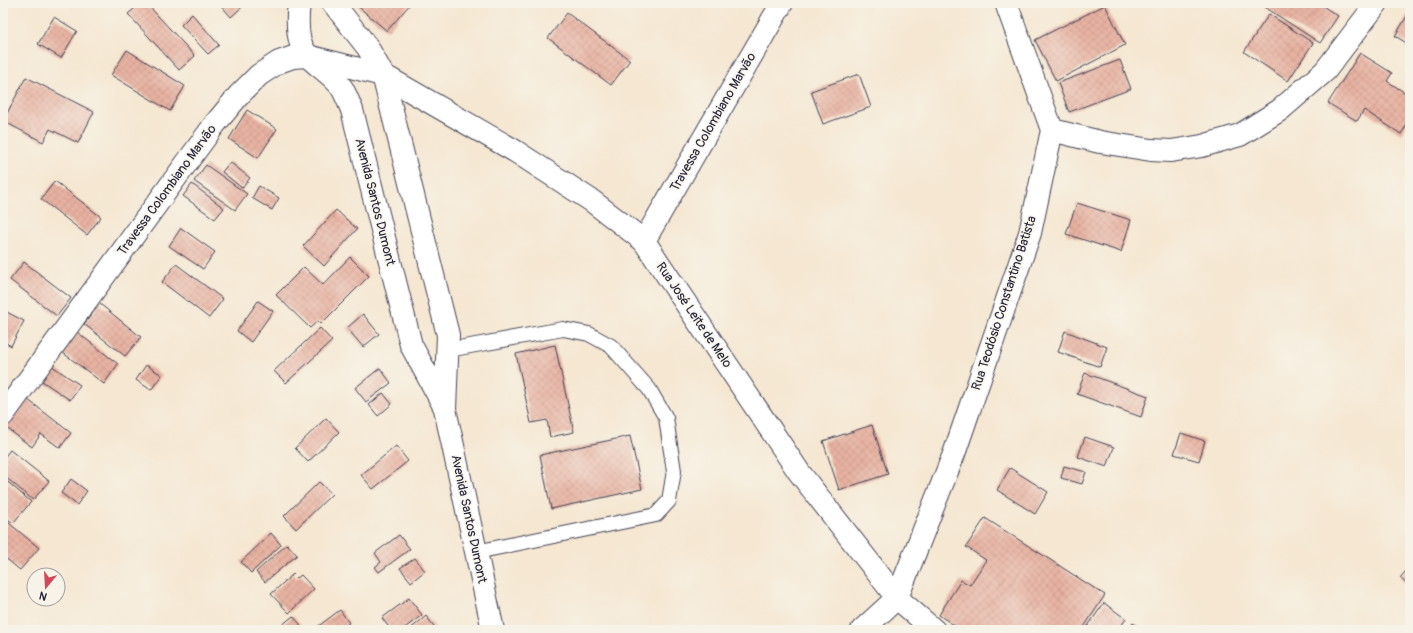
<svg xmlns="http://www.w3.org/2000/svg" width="1413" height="633" viewBox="0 0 1413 633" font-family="Pangolin,sans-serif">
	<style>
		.building { fill: url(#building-cross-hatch) }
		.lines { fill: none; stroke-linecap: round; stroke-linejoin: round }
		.service-casing { stroke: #424052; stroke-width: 16 }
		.minor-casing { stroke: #424052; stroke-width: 24 }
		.tertiary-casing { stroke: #424052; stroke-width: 24 }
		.secondary-casing { stroke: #424052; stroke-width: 24 }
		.service { stroke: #fff; stroke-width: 14 }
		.minor { stroke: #fff; stroke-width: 22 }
		.tertiary { stroke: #fff; stroke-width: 22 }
		.secondary { stroke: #fff; stroke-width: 22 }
		.labels { text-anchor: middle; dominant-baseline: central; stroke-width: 3; stroke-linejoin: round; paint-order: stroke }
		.street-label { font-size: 13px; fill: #22223b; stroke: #f7f3e8 }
	</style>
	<defs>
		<pattern id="building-cross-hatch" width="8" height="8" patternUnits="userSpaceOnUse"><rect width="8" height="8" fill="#e8b2a2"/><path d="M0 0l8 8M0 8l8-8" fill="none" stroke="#c7998c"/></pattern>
	</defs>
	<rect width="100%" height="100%" fill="#f7f3e8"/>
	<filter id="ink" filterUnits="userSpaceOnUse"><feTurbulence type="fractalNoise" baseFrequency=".025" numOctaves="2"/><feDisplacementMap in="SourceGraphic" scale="8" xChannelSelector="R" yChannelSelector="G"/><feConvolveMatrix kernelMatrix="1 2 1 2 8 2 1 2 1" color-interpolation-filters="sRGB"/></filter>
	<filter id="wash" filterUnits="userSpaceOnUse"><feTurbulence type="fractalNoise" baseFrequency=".012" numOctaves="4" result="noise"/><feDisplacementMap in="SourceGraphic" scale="16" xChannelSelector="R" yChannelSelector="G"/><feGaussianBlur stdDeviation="0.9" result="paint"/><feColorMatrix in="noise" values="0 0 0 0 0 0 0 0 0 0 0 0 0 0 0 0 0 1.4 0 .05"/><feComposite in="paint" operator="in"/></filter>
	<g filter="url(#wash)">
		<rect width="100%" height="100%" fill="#f5e7d2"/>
		<g id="blocks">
			<path class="building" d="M141,3H146L195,56L179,70L128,14Z
				M219,3H239L242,7L231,17Z
				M354,3H411L387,31Z
				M1265,3H1318L1338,16L1320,43L1263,6Z
				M1105,5L1125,45L1056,81L1035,40Z
				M1410,11V45L1395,36Z
				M567,13L630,60L611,85L548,38Z
				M192,14L219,45L208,54L181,25Z
				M1269,14L1313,43L1288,81L1244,52Z
				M54,17L77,31L61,58L38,44Z
				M127,50L185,86L170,111L111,75Z
				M1360,53L1392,73L1387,81L1410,96V120L1401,134L1364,110L1357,121L1328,103Z
				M1120,60L1131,89L1069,112L1058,83Z
				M859,74L871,107L823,124L811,91Z
				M26,77L94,112L78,143L50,129L43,142L3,121Z
				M247,110L277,129L258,158L229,139Z
				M230,162L250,178L242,188L222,172Z
				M206,165L247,194L235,210L194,181Z
				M55,181L101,217L87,235L41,199Z
				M192,184L224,208L215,219L183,196Z
				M259,186L279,198L272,210L252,198Z
				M1077,203L1131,220L1121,252L1066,234Z
				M336,210L357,229L324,266L303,246Z
				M181,228L215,252L203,269L169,246Z
				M350,257L369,276L321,324L318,321L310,328L276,295L304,267L323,285Z
				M24,262L71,298L57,316L10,280Z
				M176,264L223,299L209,318L162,282Z
				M258,301L273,311L251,342L237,331Z
				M100,304L141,337L125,356L84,324Z
				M3,310L24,321L11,346L3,341Z
				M363,314L379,334L363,347L347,328Z
				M320,328L332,341L286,383L274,371Z
				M1065,331L1107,347L1100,367L1058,352Z
				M77,332L118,364L104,384L62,352Z
				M555,345L574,432L550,437L547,420L531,423L516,354Z
				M146,365L162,375L151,390L136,380Z
				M52,366L80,385L70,400L42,381Z
				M380,368L391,383L366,402L355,388Z
				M1085,373L1148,396L1141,417L1077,394Z
				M383,393L392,404L378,416L369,405Z
				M27,399L71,433L60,448L41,434L32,447L5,427Z
				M326,418L339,432L308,462L295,448Z
				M872,425L888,474L839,490L823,441Z
				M1181,433L1205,441L1199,461L1174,454Z
				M630,436L642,489L551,509L540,455Z
				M1085,437L1114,447L1107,467L1078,457Z
				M396,446L408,461L373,489L361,475Z
				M10,450L49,481L33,500L3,475V459Z
				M1064,466L1086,472L1082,484L1061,478Z
				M1010,468L1048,492L1035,514L997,490Z
				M3,478L31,502L13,523L3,515Z
				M71,479L87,491L77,505L61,493Z
				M319,482L332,494L296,529L284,516Z
				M3,518L39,548L20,570L3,556Z
				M985,518L1105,595L1082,630H961L939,615L961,580L970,585L986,560L966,547Z
				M271,533L281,545L251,573L241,562Z
				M399,535L410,549L379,572L375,567L381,562L375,553Z
				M287,544L297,555L265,582L256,572Z
				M415,558L425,571L411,582L400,568Z
				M1410,566V587L1400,578Z
				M293,574L297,578L301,575L314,589L289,613L271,594Z
				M409,598L422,615L402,630H391L382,618Z
				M1104,603L1126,619L1118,630H1085Z
				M340,610L349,623L339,630H313Z
				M293,616L301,625L295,630H276Z
				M426,616L437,630H409Z
				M1133,623L1143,630H1129Z"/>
		</g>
	</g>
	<g filter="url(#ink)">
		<use href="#blocks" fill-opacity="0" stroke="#424052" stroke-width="1"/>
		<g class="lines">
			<g class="service-casing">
				<path id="service" d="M448,350L563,329L589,334L611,346L649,389L666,418L674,471L669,501L656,515L476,552"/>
			</g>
			<g class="minor-casing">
				<path id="minor" d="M1052,130L1100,142L1151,150L1171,151L1202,146L1240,135L1280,110L1325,71L1377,3
					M644,241L799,472L897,598L934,630
					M862,630L897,598L954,454L1030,233L1052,130L1006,3"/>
			</g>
			<g class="tertiary-casing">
				<path id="tertiary" d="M299,3C297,19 296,43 308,56C319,68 333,75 342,88C346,95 349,103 352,110L411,345L445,408
					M333,3L368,48L383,75L448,335L445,409L493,630"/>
			</g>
			<g class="secondary-casing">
				<path id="secondary" d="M3,415L215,124L239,95L259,75L279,62L293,57L307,56L383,75L515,151L592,201L644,241L782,3"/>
			</g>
			<use href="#service" class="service"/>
			<use href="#minor" class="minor"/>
			<use href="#tertiary" class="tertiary"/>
			<use href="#secondary" class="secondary"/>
		</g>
	</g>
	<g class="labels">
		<g class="street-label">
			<text transform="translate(713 122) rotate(-60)">Travessa Colombiano Marvão</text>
			<text transform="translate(167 190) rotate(-54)">Travessa Colombiano Marvão</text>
			<text transform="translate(375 202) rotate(76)">Avenida Santos Dumont</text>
			<text transform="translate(1004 303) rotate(-72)">Rua Teodósio Constantino Batista</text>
			<text transform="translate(694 315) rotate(56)">Rua José Leite de Melo</text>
			<text transform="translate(469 519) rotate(78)">Avenida Santos Dumont</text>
		</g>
	</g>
	<rect width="1413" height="633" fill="none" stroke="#f7f3e8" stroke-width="16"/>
	<g transform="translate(46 587) rotate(198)"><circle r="19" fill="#f7f3e8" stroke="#a29fa3"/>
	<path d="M0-3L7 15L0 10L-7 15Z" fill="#d1495b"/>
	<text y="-6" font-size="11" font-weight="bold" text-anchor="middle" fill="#22223b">N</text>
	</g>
</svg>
